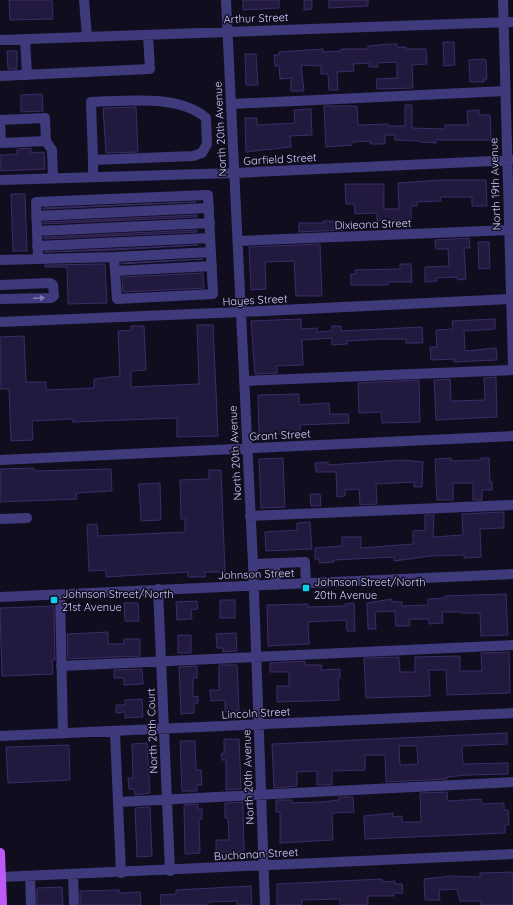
<svg xmlns="http://www.w3.org/2000/svg" width="513" height="905" viewBox="0 0 513 905" font-family="Quicksand,sans-serif">
	<style>
		.building { fill: #221a3e; stroke: #3a2d69; fill-rule: evenodd }
		.lines { fill: none; stroke-linecap: round; stroke-linejoin: round }
		.minor { stroke: #3e3a7b; stroke-width: 10 }
		.major { stroke: #bf59f7; stroke-width: 10 }
		.oneway { fill: #817cb6 }
		.poi-dot { fill: #0bcfea; stroke: #100d1e; stroke-width: 1.5 }
		.labels { text-anchor: middle; dominant-baseline: central; stroke-width: 3; stroke-linejoin: round; paint-order: stroke }
		.street-label { font-size: 11px; fill: #d3cdfd; stroke: #100d1e }
		.poi-label { font-size: 11px; fill: #d3cdfd; stroke: #100d1e; text-anchor: start }
	</style>
	<rect width="100%" height="100%" fill="#100d1e"/>
	<path class="building" d="M9,0H52L53,19L10,20Z
		M243,0H279V8L243,10Z
		M304,0H312V9L304,10Z
		M329,0H368V6L329,8Z
		M443,42H454L455,65L444,66Z
		M389,44H397V47H406V49H426L427,64L412,65L413,88L377,89L376,79L397,78V62L378,63V67H369V63L353,64L354,71L337,72L338,90H329L328,74H321V66L301,65L304,91H291V78L280,79L279,66H275L274,55H279V52L323,49V52L341,51V49H368V46Z
		M7,51H17V69H8Z
		M245,54H256L258,85H246Z
		M483,59L486,60L487,79H484V82H470L469,60Z
		M42,94L43,111L21,112V95Z
		M405,105H412V128L445,129V125H468L467,111L479,110V115H490L491,140H436V143L420,142V141L395,140V135H385V144H370V141L352,142V145L326,147L324,106H357L358,125L388,124V126H405Z
		M136,107L138,152L106,153L103,108Z
		M311,109L312,135L290,136L291,147L246,152L245,118H257V125L295,123L294,110Z
		M31,148V153L44,152L45,169L0,171V155L17,154V149Z
		M440,180H486L487,206H472V197H440L441,201L417,202V206H411V222H400V220L377,221V213L355,214L354,204H346L345,184H384V209H399L398,183Z
		M11,194H25L27,251H13Z
		M196,202L43,209V208Z
		M197,215V217L43,224V222Z
		M323,221H344L345,230L299,232V223H324Z
		M197,230V232L44,239V237Z
		M469,238L470,248H464L466,279L458,280L457,277L437,278V281L425,282V267L449,266L448,249H436L435,240Z
		M478,242H489L490,268L479,269Z
		M320,244L322,296H296L294,261L265,262L266,289L251,290L249,247Z
		M198,245L114,250L44,252Z
		M203,259L121,264V263Z
		M105,264L107,303L68,304L67,267H45V265Z
		M400,264H411L412,282H388V285H351V274H355V270L400,269Z
		M203,273L204,288L123,292L122,277Z
		M301,319V329L317,328V332L332,331V326H341V331L422,327L423,343H406V339H382L347,341V344L332,345V338L302,340L303,365L277,366V373L255,374L251,321Z
		M495,319V329L464,331L465,351L496,348L497,360L454,362V359L431,360L430,347H437L436,330L453,329L452,321Z
		M197,325H213L218,436L177,437V418L73,422V419L32,421L33,440L11,441L9,389H0V337L24,336L26,382H46V390L94,388V379L120,376L118,331L131,330V326H144L146,370L131,371V387L199,384Z
		M496,377L497,417L436,420L434,380L450,379L451,401L485,400L484,378Z
		M419,380L420,422L382,423L381,412L359,413L358,383Z
		M299,394V405L329,403L330,414H348L349,423L300,425V433L259,435L258,395Z
		M283,458L285,507L261,508L259,459Z
		M451,458L452,461L481,460V458H489L490,482H492V490H482V500H473V483H453V500H437L435,459Z
		M402,460L423,462L422,487H414V482L376,484L377,504L360,505L359,489L345,490V496L337,497L336,472H316L315,463L328,462V465Z
		M34,468V471L111,469L112,491L76,493L77,499L0,502V469Z
		M209,470H221L225,572H205V577H188V572L106,577V570L89,571L87,525L97,524L98,536L185,532V519H181L180,480L209,479Z
		M160,483L161,520L141,521L139,484Z
		M310,494H320L321,506H311Z
		M504,512V528L480,529L481,557L464,558V555L431,556L394,561V557L334,560V562L319,563V559H315V548L342,546V537H361V548L413,544V531L425,530V515H434L433,537L463,535L462,514Z
		M310,522L312,549L266,551L265,532L297,530V523Z
		M506,594L508,635L481,636L480,613H462V612H442L443,623L429,624V619H409L410,626H396L395,611L375,612L376,629H368L367,603L392,599V602H402V606L428,605V599L445,598V596Z
		M220,600H235V618H220Z
		M197,601L198,609L191,610L192,619L177,620L176,602Z
		M124,603H138L139,621H125Z
		M354,603L355,631H347L346,620L308,622L309,644L268,646L267,605L308,604V607L345,606V604Z
		M54,606L55,660H52L53,674L2,676L0,608Z
		M108,632V644H124V639H140V656L68,659L67,634Z
		M236,633L237,651L223,652V648H217L216,634Z
		M178,635H191V653H178Z
		M509,652L510,693L447,695L446,670H429L430,696L366,698L364,658L399,657L400,672H415V657L460,656V671H482L481,653Z
		M305,661V665H322L321,670L340,669V678L338,679L339,700L277,702V686H289V672H270V663Z
		M219,665H237L239,711L225,712V700L211,701L210,690H219Z
		M197,666V678H193V697L198,696V703L194,704V713L181,714L179,667Z
		M142,669L143,684L124,685V678H114V670Z
		M142,699L143,717L125,718V712L116,713V705H125V700Z
		M507,733V744L462,746L463,764L508,763V774L467,775L447,777V779L386,782L385,755H365V770L332,771V785H317V771L297,772V786L274,788L272,744ZM399,746H417L418,764L400,765Z
		M224,739H239L241,789L226,790V760H222L221,754L224,753Z
		M180,741H195L196,770H201L202,785H197V791H182Z
		M147,743L150,793L135,795L134,789H129L128,778H133L132,744Z
		M69,745L70,780L8,783L6,747Z
		M447,792L448,801L481,799L482,804L504,803V810H508L509,825H505V833L365,839L364,816L393,813V817L402,816V822H421L420,793Z
		M339,797H353L354,812L332,813L333,840L280,843V812H276V800H292V803L320,802L339,800Z
		M243,802L244,852L216,853V840H229L228,818H225V803Z
		M198,804V809H202V819H199L200,853L185,854L184,805Z
		M150,807L152,856L137,857L135,808Z
		M513,872V905H481V901H460L457,889L439,890L440,900H425L424,879L450,876L480,877V873Z
		M382,879V882L395,881V884H402L403,893H394V896H368V905H340V899L302,900V905H277V884Z
		M251,886L252,905H237V901L208,902V905H161L160,895L176,894V890Z
		M62,887L63,905H37V888Z
		M119,890V893L140,892L141,905H80V891Z"/>
	<g class="lines">
		<path class="minor" d="M84,0L87,37
			M226,0L253,564L265,905
			M503,0L513,367
			M25,39L27,75
			M0,40L513,22
			M0,76L150,69L148,35
			M231,104L505,91
			M46,141L1,143L0,120L45,118L46,141L52,150L53,178
			M93,160L193,156L202,153L207,144L206,118C179,94 124,101 91,102L93,160V177
			M0,180L235,173L513,160
			M36,216L209,208
			M37,231L210,223
			M238,241L513,230
			M37,246L210,238
			M114,257L211,252
			M0,260L114,257L117,299L213,294L208,195L36,202L38,258
			M115,271L212,266
			M0,285L50,283L53,285L54,296L51,298L0,299
			M0,322L241,312L511,299
			M244,381L513,370
			M0,460L513,436
			M250,516L513,505
			M0,519L27,518
			M275,563L276,585
			M253,564L305,562L306,584
			M158,589L170,871
			M60,594L63,734
			M0,597L513,574
			M61,666L513,645
			M115,732L121,873
			M0,736L513,713
			M118,802L513,782
			M73,874L74,905
			M30,876L31,905
			M1,877L513,854"/>
		<path class="major" d="M0,853L2,905"/>
	</g>
	<defs><path id="oneway-solid" d="M-6-.8H1V-3.2L6.5 0L1 3.2V.8H-6Z"/></defs>
	<use class="oneway" href="#oneway-solid" transform="translate(39 298) rotate(-2)"/>
	<g class="poi-dot">
		<rect x="302" y="584" width="8" height="8" rx="2"/>
		<rect x="50" y="596" width="8" height="8" rx="2"/>
	</g>
	<g class="labels">
		<g class="street-label">
			<text transform="translate(256 18) rotate(-2)">Arthur Street</text>
			<text transform="translate(220 129) rotate(-93)">North 20th Avenue</text>
			<text transform="translate(280 159) rotate(-3)">Garfield Street</text>
			<text transform="translate(495 184) rotate(-92)">North 19th Avenue</text>
			<text transform="translate(373 224) rotate(-2)">Dixieana Street</text>
			<text transform="translate(255 300) rotate(-3)">Hayes Street</text>
			<text transform="translate(280 435) rotate(-3)">Grant Street</text>
			<text transform="translate(235 453) rotate(-93)">North 20th Avenue</text>
			<text transform="translate(256 574) rotate(-2)">Johnson Street</text>
			<text transform="translate(256 713) rotate(-3)">Lincoln Street</text>
			<text transform="translate(152 731) rotate(-92)">North 20th Court</text>
			<text transform="translate(248 777) rotate(-92)">North 20th Avenue</text>
			<text transform="translate(256 854) rotate(-3)">Buchanan Street</text>
		</g>
		<g class="poi-label">
			<text x="314" y="582">Johnson Street/North<tspan x="314" dy="13">20th Avenue</tspan></text>
			<text x="62" y="594">Johnson Street/North<tspan x="62" dy="13">21st Avenue</tspan></text>
		</g>
	</g>
</svg>
